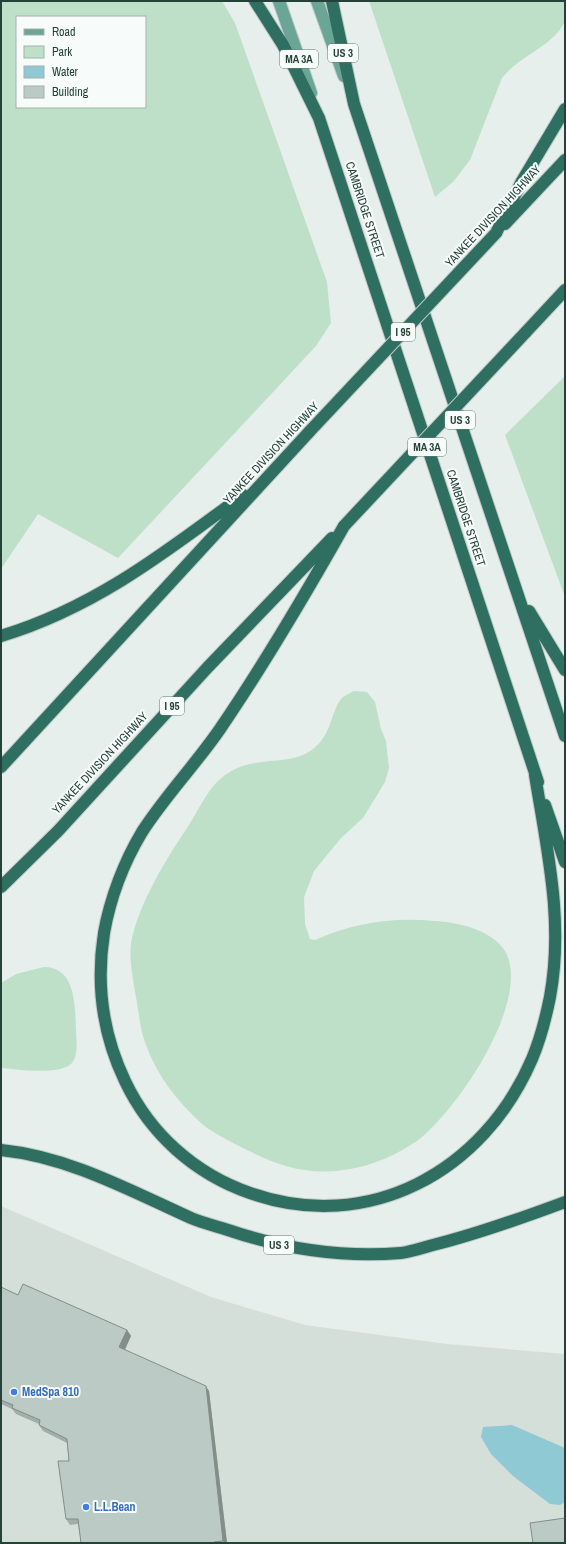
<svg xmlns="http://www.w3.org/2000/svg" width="566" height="1544" viewBox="0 0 566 1544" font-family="'Archivo Narrow',sans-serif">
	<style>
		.built { fill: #d4dfda }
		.green { fill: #bfe0c8; fill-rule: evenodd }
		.water { fill: #8ec9d4 }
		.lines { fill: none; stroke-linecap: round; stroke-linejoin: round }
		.primary-casing { stroke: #c2cac8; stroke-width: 14 }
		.highway-casing { stroke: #c2cac8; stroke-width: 14 }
		.primary { stroke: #6aa596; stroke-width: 12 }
		.highway { stroke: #2f6f62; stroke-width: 12 }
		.highway-bridge-casing { stroke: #c2cac8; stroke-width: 14; stroke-linecap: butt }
		.highway-bridge { stroke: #2f6f62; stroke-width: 12 }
		.wall { fill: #a1aea9 }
		.shaded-wall { fill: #838d89 }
		.building { fill: #bbcac4; stroke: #838d89 }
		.shop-dot { fill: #3f7fe0; stroke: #f7fbf9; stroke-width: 1.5 }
		.labels { text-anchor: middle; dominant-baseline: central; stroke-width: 4; stroke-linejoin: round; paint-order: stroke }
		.shield { fill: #f7fbf9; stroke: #637a73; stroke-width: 1 }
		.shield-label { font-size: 11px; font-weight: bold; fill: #24423a }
		.street-label { font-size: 12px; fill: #24423a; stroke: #f7fbf9 }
		.shop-label { font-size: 12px; font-weight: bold; fill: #366cbe; stroke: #f7fbf9; text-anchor: start }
	</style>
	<rect width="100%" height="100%" fill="#e6efeb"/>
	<path class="built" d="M1,1206L211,1297L305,1325L447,1344L565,1354V1543H1Z"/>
	<path class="green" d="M1,1H222L235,23L327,282L331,323L316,346L118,558L38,514L1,569ZM17,17H145V107H17Z
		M369,1H565C565,7 566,17 564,23C553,46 519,56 502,78L470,160L453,182L435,197Z
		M565,376V597L505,435Z
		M354,691L367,692L375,702L381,729L386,741L389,768L385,782L363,818L341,838L314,871L304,897L305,924L310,939L315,940C353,923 393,917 434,921C458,922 492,930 505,951C533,1000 456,1112 417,1141C396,1155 374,1165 350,1169C307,1177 276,1165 239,1146C226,1139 213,1133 202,1124C178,1102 157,1076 146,1045C140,1030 139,1013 136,997C133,980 129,960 131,943C138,905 166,859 187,828C196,814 206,793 217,782C249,750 286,770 313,749C333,734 331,708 343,697C346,695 350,693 354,691Z
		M44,967C76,967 75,1006 76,1030C76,1040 79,1054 72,1063C62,1075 18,1070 3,1068L1,1067V983L16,974Z"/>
	<path class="water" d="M512,1425L565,1448V1502L560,1505L550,1504L513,1476L491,1454L481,1437L483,1427Z"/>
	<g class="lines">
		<g class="primary-casing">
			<path id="primary" d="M279,1L311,93
				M317,1L344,76"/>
		</g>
		<g class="highway-casing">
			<path id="highway" d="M255,1L283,45L319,118L538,782
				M332,1L354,104L565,736
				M505,224L565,160
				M496,233L522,181L565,109
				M525,333L565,290
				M344,526C305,595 265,663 220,729C196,764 165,796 142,832C124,862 110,899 104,933C96,984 103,1035 125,1081C150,1134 195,1174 250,1193C369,1235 484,1171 532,1059C540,1040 546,1017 550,997C564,921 547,850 535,775
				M529,611L565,670
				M1,636C94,608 166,552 243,495
				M1,767L310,431
				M545,805L565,862
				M1,887L58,831L208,667L332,538
				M1,1150C69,1157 129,1190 191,1218C203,1223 216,1226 228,1230C284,1249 341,1258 401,1253C411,1252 422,1248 433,1245C478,1234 522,1218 565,1202"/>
		</g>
		<use href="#primary" class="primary"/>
		<use href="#highway" class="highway"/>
		<g class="highway-bridge-casing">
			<path id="highway-bridge" d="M310,431L496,233
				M344,526L525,333"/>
		</g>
		<use href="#highway-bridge" class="highway-bridge"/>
	</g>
	<path class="wall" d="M1,1287L18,1295L127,1330L131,1336L125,1350L209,1391L227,1543H81L78,1524L70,1525L66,1519L69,1461L67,1443L43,1431L39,1425V1424L16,1414L12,1409L1,1404Z"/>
	<path class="shaded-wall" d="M127,1330L131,1336L123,1353L119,1347Z
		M206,1386L209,1391L227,1543H225L223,1541Z"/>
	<path class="building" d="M23,1284L127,1330L119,1347L206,1386L223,1541L214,1542V1543H81L78,1519H66L58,1461H69L67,1439L39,1425L40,1420L12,1408L13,1405L1,1400V1287L18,1295Z
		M565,1518V1543H533L530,1523Z"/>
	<g class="shop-dot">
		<circle cx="14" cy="1392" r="4"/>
		<circle cx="86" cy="1507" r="4"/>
	</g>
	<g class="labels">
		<g class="shield">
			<rect x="328" y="44" width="30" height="18" rx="3"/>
			<rect x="280" y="50" width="38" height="18" rx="3"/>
			<rect x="391" y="323" width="24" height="18" rx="3"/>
			<rect x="445" y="411" width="30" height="18" rx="3"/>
			<rect x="408" y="438" width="38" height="18" rx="3"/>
			<rect x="160" y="697" width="24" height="18" rx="3"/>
			<rect x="264" y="1236" width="30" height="18" rx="3"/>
		</g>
		<g class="shield-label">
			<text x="343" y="53">US 3</text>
			<text x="299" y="59">MA 3A</text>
			<text x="403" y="332">I 95</text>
			<text x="460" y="420">US 3</text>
			<text x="427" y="447">MA 3A</text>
			<text x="172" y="706">I 95</text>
			<text x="279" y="1245">US 3</text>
		</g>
		<g class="street-label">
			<text transform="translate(365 210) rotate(72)">CAMBRIDGE STREET</text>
			<text transform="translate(493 216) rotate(-47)">YANKEE DIVISION HIGHWAY</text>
			<text transform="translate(271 453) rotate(-47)">YANKEE DIVISION HIGHWAY</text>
			<text transform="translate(466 518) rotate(72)">CAMBRIDGE STREET</text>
			<text transform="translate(100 763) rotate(-47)">YANKEE DIVISION HIGHWAY</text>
		</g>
		<g class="shop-label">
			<text x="22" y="1392">MedSpa 810</text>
			<text x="94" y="1507">L.L.Bean</text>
		</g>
	</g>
	<rect width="566" height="1544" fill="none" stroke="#24423a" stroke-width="4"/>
	<rect x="16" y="16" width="130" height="92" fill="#f7fbf9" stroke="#a3b1ad"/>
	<rect x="24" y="29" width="20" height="6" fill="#6aa596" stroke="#a3b1ad"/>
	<text x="52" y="36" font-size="12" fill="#24423a">Road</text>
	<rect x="24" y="46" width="20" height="12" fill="#bfe0c8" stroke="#a3b1ad"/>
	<text x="52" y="56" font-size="12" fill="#24423a">Park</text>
	<rect x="24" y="66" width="20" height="12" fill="#8ec9d4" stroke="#a3b1ad"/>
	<text x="52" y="76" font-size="12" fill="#24423a">Water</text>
	<rect x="24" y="86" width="20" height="12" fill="#bbcac4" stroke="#a3b1ad"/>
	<text x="52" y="96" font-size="12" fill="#24423a">Building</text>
</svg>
